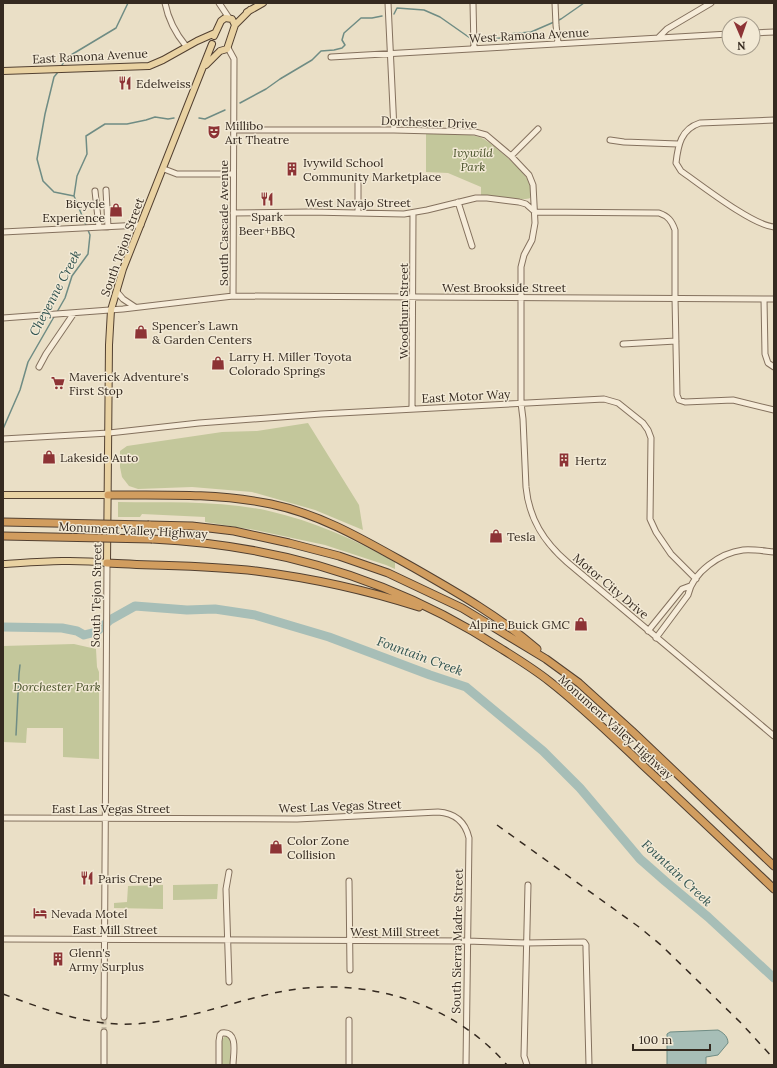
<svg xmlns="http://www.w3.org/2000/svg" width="777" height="1068" viewBox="0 0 777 1068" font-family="Lora,serif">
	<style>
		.green { fill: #c3c79b }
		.water { fill: #a7beb7; stroke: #6f8c84 }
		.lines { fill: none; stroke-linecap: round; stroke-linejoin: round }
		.stream { stroke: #6f8c84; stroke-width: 1.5 }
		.river { stroke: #a7beb7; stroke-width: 9 }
		.minor-tunnel { stroke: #c6bba5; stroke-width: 5; stroke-dasharray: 5 2.5; stroke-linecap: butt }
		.minor-casing { stroke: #84715e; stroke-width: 7 }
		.major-casing { stroke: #524031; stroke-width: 8 }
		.highway-casing { stroke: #524031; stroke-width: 9 }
		.minor { stroke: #f6ecd9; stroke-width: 5 }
		.major { stroke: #e9d2a2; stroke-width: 6 }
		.highway { stroke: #d19d5f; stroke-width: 7 }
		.rail { stroke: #352a20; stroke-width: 1.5; stroke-dasharray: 7 7; stroke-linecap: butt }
		.highway-bridge-casing { stroke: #524031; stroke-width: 9; stroke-linecap: butt }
		.highway-bridge { stroke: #d19d5f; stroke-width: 7 }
		.labels { text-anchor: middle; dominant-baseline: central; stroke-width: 3; stroke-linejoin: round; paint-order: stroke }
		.street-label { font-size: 12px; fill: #352a20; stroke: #f2e9d5 }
		.poi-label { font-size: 12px; fill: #352a20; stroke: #f2e9d5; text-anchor: start }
		.park-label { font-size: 12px; font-style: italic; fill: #475028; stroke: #f2e9d5 }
		.water-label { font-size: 13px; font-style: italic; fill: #315451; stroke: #f2e9d5 }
	</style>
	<rect width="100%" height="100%" fill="#eadfc6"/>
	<path class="green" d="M426,133C443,134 464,132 479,137C489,139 523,171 528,180C531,185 532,193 530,198C523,202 492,194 481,195V187L448,173L426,172Z
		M308,423L359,505L363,530L315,510L252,492L192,487L138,489L129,486L122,477L120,467V451L127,446L222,432L257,431Z
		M118,502C168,503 220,500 269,511C313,521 356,540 395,562V569L386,565L325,545L255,530L205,522V517L142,514L140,517H118Z
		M74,644L96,649L97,667L99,672V759L63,757V728H27L26,743L3,742V646Z
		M218,884L217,899L173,900V885Z
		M163,885V909L114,908V903L127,902L128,886Z
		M225,1036L229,1037L230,1039V1065H222V1040Z"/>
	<path class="water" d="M718,1030C724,1033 728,1037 728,1043L718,1055L706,1057V1065H667V1034L670,1032Z"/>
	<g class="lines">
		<path class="stream" d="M394,14L397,8L424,10L440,17L470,38
			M478,39L500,38L507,34L531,32L561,19L584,3
			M61,67L66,58L116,28L128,3
			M240,103L266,89L280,79L312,60L321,51L334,50L342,48L345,45L342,40L344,33L361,18H372L382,16
			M199,118L205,119L225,110
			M74,196L77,176L87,154L86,136L105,124H127L146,120L155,117L168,119L174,118
			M57,312L65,298L72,276L88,254L90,235L74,196L54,192L43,181L37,159L45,114L54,77L58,72
			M3,429L20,390L28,362L55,315
			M16,735L19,674L20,665"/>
		<path class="river" d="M3,627L62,628L77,631L84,635L96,632L110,620L135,606L187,610L215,609L255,615L329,637L430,675L466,687L543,751L580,788L640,859L665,881L708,917L774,978"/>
		<path class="minor-tunnel" d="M104,1032V1017"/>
		<g class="minor-casing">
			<path id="minor" d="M165,3C168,18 176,34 186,46
				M219,3L229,18
				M388,3L394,130
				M473,3L474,48
				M555,3L556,25L558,43
				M753,33L774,32
				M658,38L667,29L711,3
				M228,48L234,59L233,296
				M331,57L729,34
				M774,120L700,123C681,129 678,145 676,163L681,171C701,185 752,225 774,227
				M234,130H394L475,132L486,135L511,156L529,175L533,185L535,223L532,240L524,255L521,267V403L523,419L526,487C529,519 544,542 567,562L774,736
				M610,140L624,142L678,144
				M511,156L538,129
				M164,169L177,174H233
				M358,179V213
				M106,190L108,227
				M95,191L99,227
				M458,202L472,246
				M233,213L310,212L404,214L427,210L476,198H487L519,202L526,204L535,212L659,213C668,216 672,221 675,230V298L677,395L679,400L685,402L733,400L774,410
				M3,232L141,225
				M117,292L123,299L135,307
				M764,299L765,354L768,363L774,367
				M3,318L123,309L233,296L774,299
				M623,344L676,341
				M39,367L46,354L74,313
				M412,409L413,213
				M3,439L109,433L199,423L321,414L604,399L618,403L643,423L648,430L651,438L650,519L656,532L671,554L696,579
				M648,631L682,589L690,586
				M656,638L688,595C693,572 720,553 743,550C753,549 764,551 774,552
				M3,818L297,819L438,812C454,813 465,821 469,838L466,1065
				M349,881L350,970
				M3,939L467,941L526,943L584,942L586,945V949L589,1065
				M229,982L226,889L229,872
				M104,1017L107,563
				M104,1065V1032
				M219,1065V1041L220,1035L222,1033C239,1031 233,1055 233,1065
				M349,1065V1020
				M527,1065L524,1056L528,885"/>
		</g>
		<g class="major-casing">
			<path id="major" d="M247,12L263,3
				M214,36L221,21L225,18L232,19L235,25
				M206,65L220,51L227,49L235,25L250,10
				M3,71L149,66L163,60L197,41L215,33
				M3,495H108
				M3,564C38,562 72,559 107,563L109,345L111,310L123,269L212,44"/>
		</g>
		<g class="highway-casing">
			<path id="highway" d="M108,495C163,495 217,493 271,504C324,515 369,543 416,569C458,593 500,617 537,649
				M149,525L192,526L234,531L289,543L339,556L388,573L462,608L546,659L579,683L632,731L774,866
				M152,539C278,545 394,579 500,648C516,658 534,669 549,681C584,708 615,739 648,770C690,809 732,849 774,889
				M107,563C156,566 206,565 256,571C311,578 366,590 419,607"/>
		</g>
		<use href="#minor" class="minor"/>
		<use href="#major" class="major"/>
		<use href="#highway" class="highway"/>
		<path class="rail" d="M497,825L639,927L661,945L741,1023L774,1059
			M3,994C44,1009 87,1026 132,1024C182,1022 230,1002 279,992C361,975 452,1001 507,1065"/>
		<g class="highway-bridge-casing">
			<path id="highway-bridge" d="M3,522L149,525
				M3,536L152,539"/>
		</g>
		<use href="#highway-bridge" class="highway-bridge"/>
	</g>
	<defs>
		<g id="restaurant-bare" transform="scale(1.08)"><path d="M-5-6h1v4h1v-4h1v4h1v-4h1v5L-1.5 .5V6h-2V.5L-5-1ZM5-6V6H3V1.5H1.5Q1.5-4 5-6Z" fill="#8d3335" stroke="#f2e9d5" stroke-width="2.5" paint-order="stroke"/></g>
		<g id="theatre-bare" transform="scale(1.08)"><path d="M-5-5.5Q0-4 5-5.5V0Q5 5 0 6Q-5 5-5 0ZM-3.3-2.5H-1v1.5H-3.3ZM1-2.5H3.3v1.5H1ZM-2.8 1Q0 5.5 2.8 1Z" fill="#8d3335" stroke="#f2e9d5" stroke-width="2.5" paint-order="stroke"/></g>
		<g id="building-bare" transform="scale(1.08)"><path d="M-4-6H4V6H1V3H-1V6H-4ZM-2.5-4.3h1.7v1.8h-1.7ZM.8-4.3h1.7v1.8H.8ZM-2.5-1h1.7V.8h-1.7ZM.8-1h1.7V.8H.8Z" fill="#8d3335" stroke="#f2e9d5" stroke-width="2.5" paint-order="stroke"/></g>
		<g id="shop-bare" transform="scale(1.08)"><path d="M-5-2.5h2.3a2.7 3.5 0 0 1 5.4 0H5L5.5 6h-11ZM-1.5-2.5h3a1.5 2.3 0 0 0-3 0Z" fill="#8d3335" stroke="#f2e9d5" stroke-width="2.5" paint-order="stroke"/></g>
		<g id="supermarket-bare" transform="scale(1.08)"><path d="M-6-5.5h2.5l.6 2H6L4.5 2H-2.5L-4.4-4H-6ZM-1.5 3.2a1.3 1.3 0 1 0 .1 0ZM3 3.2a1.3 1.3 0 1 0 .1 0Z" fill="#8d3335" stroke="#f2e9d5" stroke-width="2.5" paint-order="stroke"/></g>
		<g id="hotel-bare" transform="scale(1.08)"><path d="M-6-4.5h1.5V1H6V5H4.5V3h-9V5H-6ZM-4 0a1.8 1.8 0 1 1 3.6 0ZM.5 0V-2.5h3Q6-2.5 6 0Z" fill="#8d3335" stroke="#f2e9d5" stroke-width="2.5" paint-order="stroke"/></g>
	</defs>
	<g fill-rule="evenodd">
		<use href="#restaurant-bare" x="125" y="83"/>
		<use href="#theatre-bare" x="214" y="132"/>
		<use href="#building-bare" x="292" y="169"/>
		<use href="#restaurant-bare" x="267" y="199"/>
		<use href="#shop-bare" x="116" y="210"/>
		<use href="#shop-bare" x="141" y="332"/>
		<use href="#shop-bare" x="218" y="363"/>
		<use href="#supermarket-bare" x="58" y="383"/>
		<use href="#shop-bare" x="49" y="457"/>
		<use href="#building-bare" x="564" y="460"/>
		<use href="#shop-bare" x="496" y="536"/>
		<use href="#shop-bare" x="581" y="624"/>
		<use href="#shop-bare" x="276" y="847"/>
		<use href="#restaurant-bare" x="87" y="878"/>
		<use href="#hotel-bare" x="40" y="913"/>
		<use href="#building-bare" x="58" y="959"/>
	</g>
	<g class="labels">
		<g class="street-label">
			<text transform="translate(529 35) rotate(-3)">West Ramona Avenue</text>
			<text transform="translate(90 56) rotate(-3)">East Ramona Avenue</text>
			<text transform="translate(429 122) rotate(2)">Dorchester Drive</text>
			<text x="358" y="202">West Navajo Street</text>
			<text transform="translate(223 223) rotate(-90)">South Cascade Avenue</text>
			<text transform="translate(122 247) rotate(-70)">South Tejon Street</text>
			<text x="504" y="287">West Brookside Street</text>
			<text transform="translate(403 311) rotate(-90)">Woodburn Street</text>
			<text transform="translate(466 396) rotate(-3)">East Motor Way</text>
			<text transform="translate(133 530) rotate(3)">Monument Valley Highway</text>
			<text transform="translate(611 586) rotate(40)">Motor City Drive</text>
			<text transform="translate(96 595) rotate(-89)">South Tejon Street</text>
			<text transform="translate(616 727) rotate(42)">Monument Valley Highway</text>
			<text transform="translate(340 806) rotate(-2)">West Las Vegas Street</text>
			<text x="111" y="808">East Las Vegas Street</text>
			<text x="115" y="929">East Mill Street</text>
			<text x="395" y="931">West Mill Street</text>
			<text transform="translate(457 941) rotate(-89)">South Sierra Madre Street</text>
		</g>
		<g class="poi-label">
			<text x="136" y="83">Edelweiss</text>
			<text x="225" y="125">Millibo<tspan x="225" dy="14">Art Theatre</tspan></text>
			<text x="303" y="162">Ivywild School<tspan x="303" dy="14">Community Marketplace</tspan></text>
			<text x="105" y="203" text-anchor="end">Bicycle<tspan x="105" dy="14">Experience</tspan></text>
			<text x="267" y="216" text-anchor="middle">Spark<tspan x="267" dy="14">Beer+BBQ</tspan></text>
			<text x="152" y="325">Spencer’s Lawn<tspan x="152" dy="14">&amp; Garden Centers</tspan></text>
			<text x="229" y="356">Larry H. Miller Toyota<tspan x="229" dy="14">Colorado Springs</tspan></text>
			<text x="69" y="376">Maverick Adventure's<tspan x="69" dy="14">First Stop</tspan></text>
			<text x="60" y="457">Lakeside Auto</text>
			<text x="575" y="460">Hertz</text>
			<text x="507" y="536">Tesla</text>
			<text x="570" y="624" text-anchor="end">Alpine Buick GMC</text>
			<text x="287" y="840">Color Zone<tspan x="287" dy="14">Collision</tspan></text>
			<text x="98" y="878">Paris Crepe</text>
			<text x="51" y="913">Nevada Motel</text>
			<text x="69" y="952">Glenn's<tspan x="69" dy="14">Army Surplus</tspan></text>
		</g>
		<g class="park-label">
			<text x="473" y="152">Ivywild<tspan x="473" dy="14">Park</tspan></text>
			<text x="57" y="686">Dorchester Park</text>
		</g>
		<g class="water-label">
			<text transform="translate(55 293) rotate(-62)">Cheyenne Creek</text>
			<text transform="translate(420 656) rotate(20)">Fountain Creek</text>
			<text transform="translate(677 873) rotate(43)">Fountain Creek</text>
		</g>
	</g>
	<rect width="777" height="1068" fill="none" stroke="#352a20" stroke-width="8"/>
	<g transform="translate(741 36) rotate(178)"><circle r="19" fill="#f2e9d5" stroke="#a69d8d"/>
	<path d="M0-3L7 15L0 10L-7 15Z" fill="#8d3335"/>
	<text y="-6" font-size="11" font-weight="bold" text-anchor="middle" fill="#352a20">N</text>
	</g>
	<path d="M633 1044v6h77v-6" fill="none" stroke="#352a20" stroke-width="2"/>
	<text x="639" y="1044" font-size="12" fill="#352a20" stroke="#f2e9d5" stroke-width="3" paint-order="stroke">100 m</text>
</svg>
